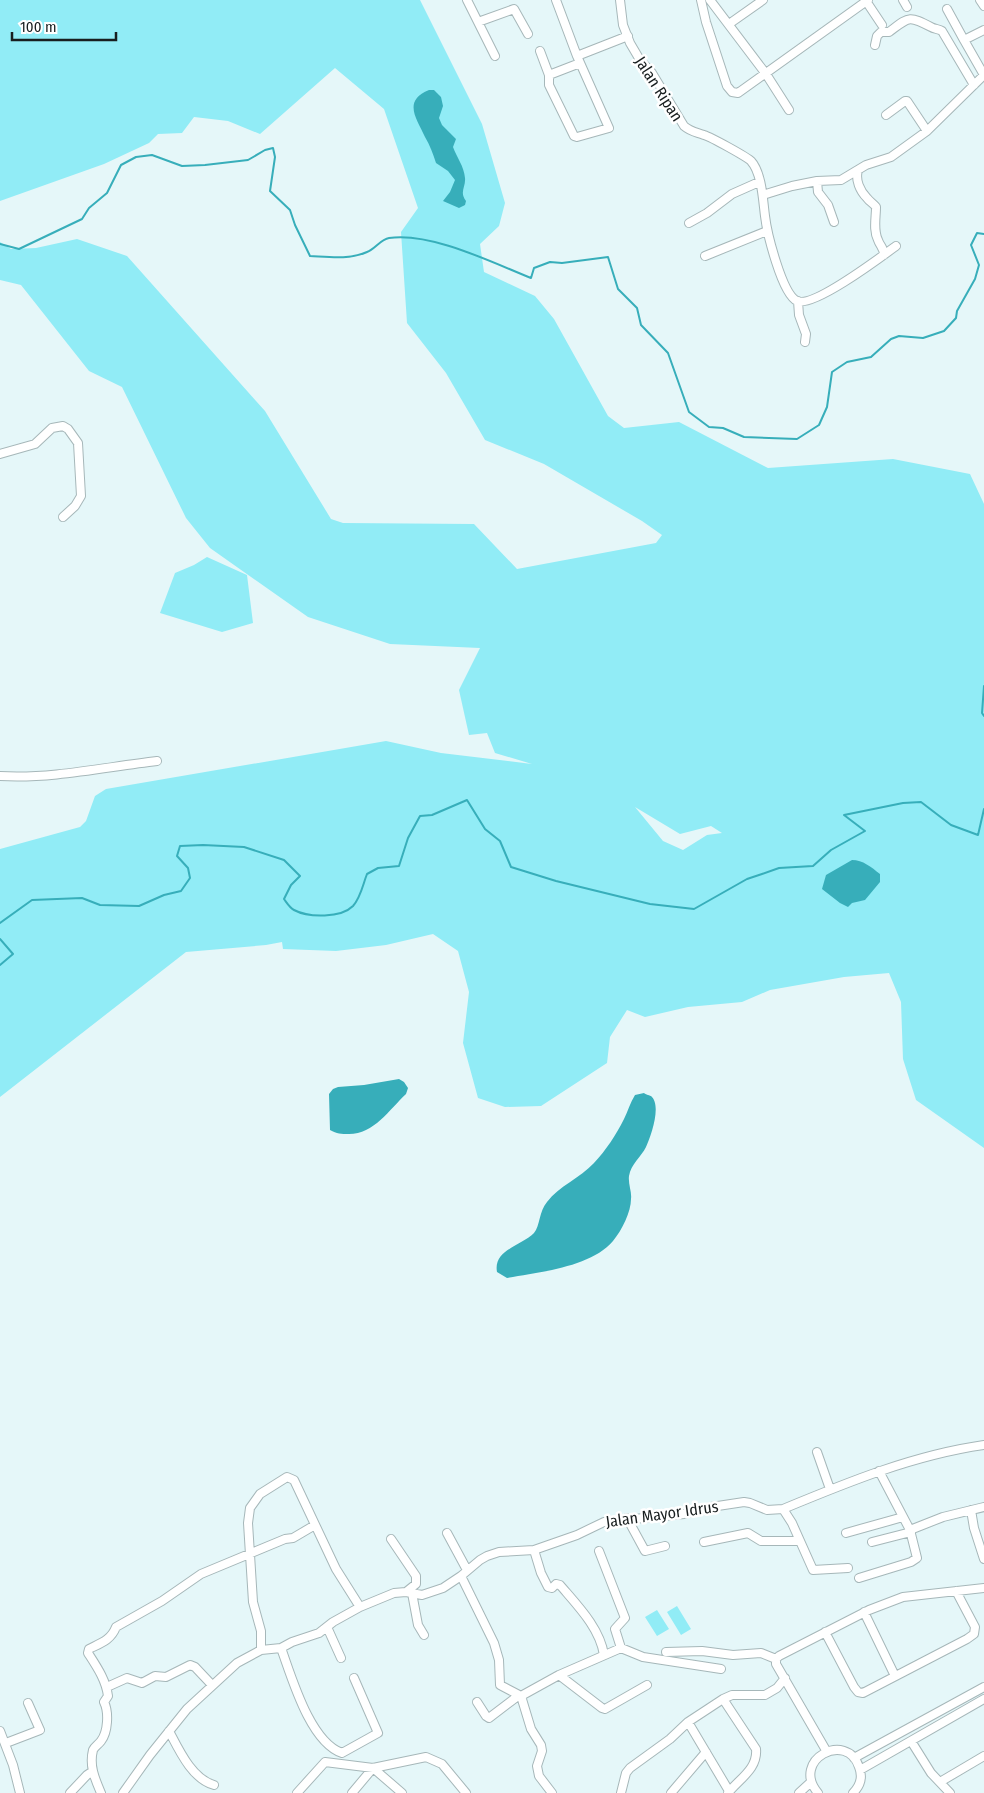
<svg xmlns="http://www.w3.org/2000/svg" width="984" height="1793" viewBox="0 0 984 1793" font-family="'Fira Sans Condensed',sans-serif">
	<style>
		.green { fill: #91ecf6; fill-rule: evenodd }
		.water { fill: #37aeba }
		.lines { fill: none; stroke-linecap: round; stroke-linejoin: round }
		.stream { stroke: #37aeba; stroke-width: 2 }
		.minor-casing { stroke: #a6b7b9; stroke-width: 10 }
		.minor { stroke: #fff; stroke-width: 8 }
		.labels { text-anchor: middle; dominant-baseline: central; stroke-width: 5; stroke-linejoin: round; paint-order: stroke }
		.street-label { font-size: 16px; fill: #181e1f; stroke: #fff }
	</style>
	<rect width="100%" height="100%" fill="#e5f7f9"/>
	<path class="green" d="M0,0H420L482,124L505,203L499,226L480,244L484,272L535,296L554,319L608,416L624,428L679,422L768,468L893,459L970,474L984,504V1148L916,1100L903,1059L901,1002L889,973L844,977L770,990L742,1002L688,1007L645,1017L627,1010L610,1037L607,1063L541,1106L505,1107L478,1098L463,1043L469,992L458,951L433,934L386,945L336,951L283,949L282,942L266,945L186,952L0,1097V849L80,827L86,821L95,796L106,789L386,741L441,753L532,764L495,753L487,733L469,735L459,690L480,648L390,644L308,617L210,548L186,518L122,387L89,371L21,285L0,280V242L11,249L36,248L77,239L127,256L265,411L331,519L343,523L474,524L517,569L656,543L662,535L642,521L544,464L485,440L446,373L407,323L401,232L418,208L384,109L335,68L260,134L228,121L194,117L182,133L158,134L149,143L104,164L0,201ZM635,807L680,834L711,826L722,833L707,835L683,850L663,841Z
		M207,557L247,575L253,623L222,632L160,613L175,573L194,565Z
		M677,1606L691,1629L681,1635L667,1612Z
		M657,1610L669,1629L657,1636L645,1617Z"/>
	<path class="water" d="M429,90H434L441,97L443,106L439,118L442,125L456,139L453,147C457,158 464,166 465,178C466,187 459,192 466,201L465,205L459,208L443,201L450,192L455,180L448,171L436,163C433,154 430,145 425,137C417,119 402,101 429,90Z
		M852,860C863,860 871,867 880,874V882L865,900L852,903L848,907L840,903L822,889L826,875Z
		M399,1079L404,1082L408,1088L406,1094C389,1110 374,1134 349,1134C341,1134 337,1134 330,1130L329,1094L333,1089L338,1087L364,1085Z
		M644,1093C645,1094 651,1096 651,1096C662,1105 651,1136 646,1147C641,1157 631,1164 629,1176C628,1184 632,1192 631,1199C631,1212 622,1230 613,1241C591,1267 540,1272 507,1278L497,1272C493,1250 521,1246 534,1233C540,1226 539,1211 547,1202C559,1186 580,1178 594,1163C606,1150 616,1135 624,1119C628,1111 630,1103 635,1095Z"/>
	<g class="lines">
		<path class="stream" d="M0,244L19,249L82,219L89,208L107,193L121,165L136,157L152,155L182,166L205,165L248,160L265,150L273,148L275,157L270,191L290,210L295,225L310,256C329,257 349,260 367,252C375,249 381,239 389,238C431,232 491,262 531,278L534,268L550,262L562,263L608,257L618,289L637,308L641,325L668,353L689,412L709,427L723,428L744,437L797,439L819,425L827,407L832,372L847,362L871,357L891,339L899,336L923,338L944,331L956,318L957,311L975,279L979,265L971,245L977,233L984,234
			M984,686L982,713L984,716
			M0,923L32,900L82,898L100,905L139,906L164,895L181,891L190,878L188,868L177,856L180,846L203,845L244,847L284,860L300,876L291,885L284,899C287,903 290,908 294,910C309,918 341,918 353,906C361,897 363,884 367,874L378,868L399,866L408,838L420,816L432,815L467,800L485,829L500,841L511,867L556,881L650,904L694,909L747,879L762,874L779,868L813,866L831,850L865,831L844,815L903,803L921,802L951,825L978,835L984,809
			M0,939L13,954L0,965"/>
		<g class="minor-casing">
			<path id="minor" d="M467,0L495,56
				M620,0L623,25L630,43L640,60L652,73L684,126C691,132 696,132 704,135C711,137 747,157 751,161C762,173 763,201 765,216C767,233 782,294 797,301C813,308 881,257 896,246
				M701,0L706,22L727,86L732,92L738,93L868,0
				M710,0L766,74L789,110
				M903,0L907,7
				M980,0L984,6
				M866,1L882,25
				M947,9L964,40
				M478,22L514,9L528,34
				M729,24L763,0
				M875,45L877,36L881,32H889C909,17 908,15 931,27C934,29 939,29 942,31L974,85
				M540,51L549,75L580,63
				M577,56L628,36
				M549,75V85L574,136L577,137L609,128L577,56L556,0
				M984,75L964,40L984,30
				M886,115L905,101H907L927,131
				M858,170C855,180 860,191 867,198C870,202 873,203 876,207C876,218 873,230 878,240C880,246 884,248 884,255
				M817,181L818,192L828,205L834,222
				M763,195L792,186L817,181L841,180L866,165L891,157L927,131L984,75
				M689,223L707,213L732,194L759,182
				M705,256L767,231
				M798,301L799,315L806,334L805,342
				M0,454L35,444L52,428L63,426L68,429L78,443L81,496L75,506L63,517
				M0,776C53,779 105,767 157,761
				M817,1452L830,1489
				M783,1509L792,1523L813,1570L848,1568
				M971,1510L974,1528L984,1559
				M627,1518L645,1551L665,1546
				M910,1530L943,1517L984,1507
				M447,1533L467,1570
				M846,1533L903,1517
				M391,1539L416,1576V1584L406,1592
				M704,1542L748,1533L761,1541H800
				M872,1542L911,1532
				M534,1550L541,1573L548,1587L552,1588L556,1584L560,1585C577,1605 600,1628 604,1655
				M599,1551L625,1618L615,1629L621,1648
				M461,1576L494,1643L499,1660L500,1685L521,1696L531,1729L541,1745L542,1751L537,1766L539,1776L552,1793
				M859,1578L911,1562L917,1558L910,1530L879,1471
				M412,1593L418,1625L424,1635
				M864,1612L895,1676
				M327,1627L341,1658
				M825,1632L854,1687L858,1692L863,1693L967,1639L974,1634L975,1627L956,1591
				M281,1648C292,1678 310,1742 342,1753L378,1733L354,1678
				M261,1650V1631L253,1602L248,1523L250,1508L260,1494L287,1477L294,1480L336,1569L360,1607
				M666,1652L702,1651L733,1655L761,1653L776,1659
				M559,1675L602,1708L605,1709L647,1685
				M107,1687L127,1678L142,1683L155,1676L166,1677L190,1665L195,1667L212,1685
				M521,1696L559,1675L621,1648L643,1657L721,1669
				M723,1699L756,1749C758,1769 739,1779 728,1793
				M477,1702L486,1716L489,1718L518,1696
				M688,1722L729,1791
				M0,1731L13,1765L20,1793
				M169,1731C179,1750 192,1779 214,1785
				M911,1741L931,1773L950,1793
				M6,1743L40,1730L28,1703
				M827,1752L776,1664V1659L779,1656L869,1610L903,1597L984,1588
				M854,1758L984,1687
				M860,1770L984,1699
				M940,1782L984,1756
				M70,1793L87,1775L90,1773L92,1774
				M101,1793C95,1779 89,1766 93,1750C95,1746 98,1745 101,1741C108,1732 109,1712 104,1702L108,1696C106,1680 97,1667 88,1653L89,1649C101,1643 111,1640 116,1627L162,1601L201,1574L285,1539L293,1538L315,1525
				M123,1793L150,1755L187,1709L237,1663L261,1650L281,1648L292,1642L319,1633L333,1622L360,1607L394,1593L406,1592L422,1595L443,1588L461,1576L480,1560L487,1556L499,1552L534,1550L577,1535L604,1522L684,1514L711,1507L744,1502L750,1503L767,1510L783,1509C848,1482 914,1455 984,1445
				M297,1793L325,1762L373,1768L426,1757L442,1764L466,1793
				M352,1793L373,1768L402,1793
				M621,1793L626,1773L630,1768L670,1739L688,1722L723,1699L732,1695H765L777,1688L785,1678
				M671,1793L706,1752
				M799,1793L811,1782
				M818,1793C790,1760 847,1730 859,1767C863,1777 860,1786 853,1793"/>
		</g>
		<use href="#minor" class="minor"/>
	</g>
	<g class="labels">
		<g class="street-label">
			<text transform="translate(659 89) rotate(57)">Jalan Ripan</text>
			<text transform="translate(662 1514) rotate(-8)">Jalan Mayor Idrus</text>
		</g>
	</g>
	<path d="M12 32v8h104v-8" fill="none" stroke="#181e1f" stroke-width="2.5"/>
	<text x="20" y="32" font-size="15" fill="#181e1f" stroke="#ffffff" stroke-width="4" paint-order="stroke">100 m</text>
</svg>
